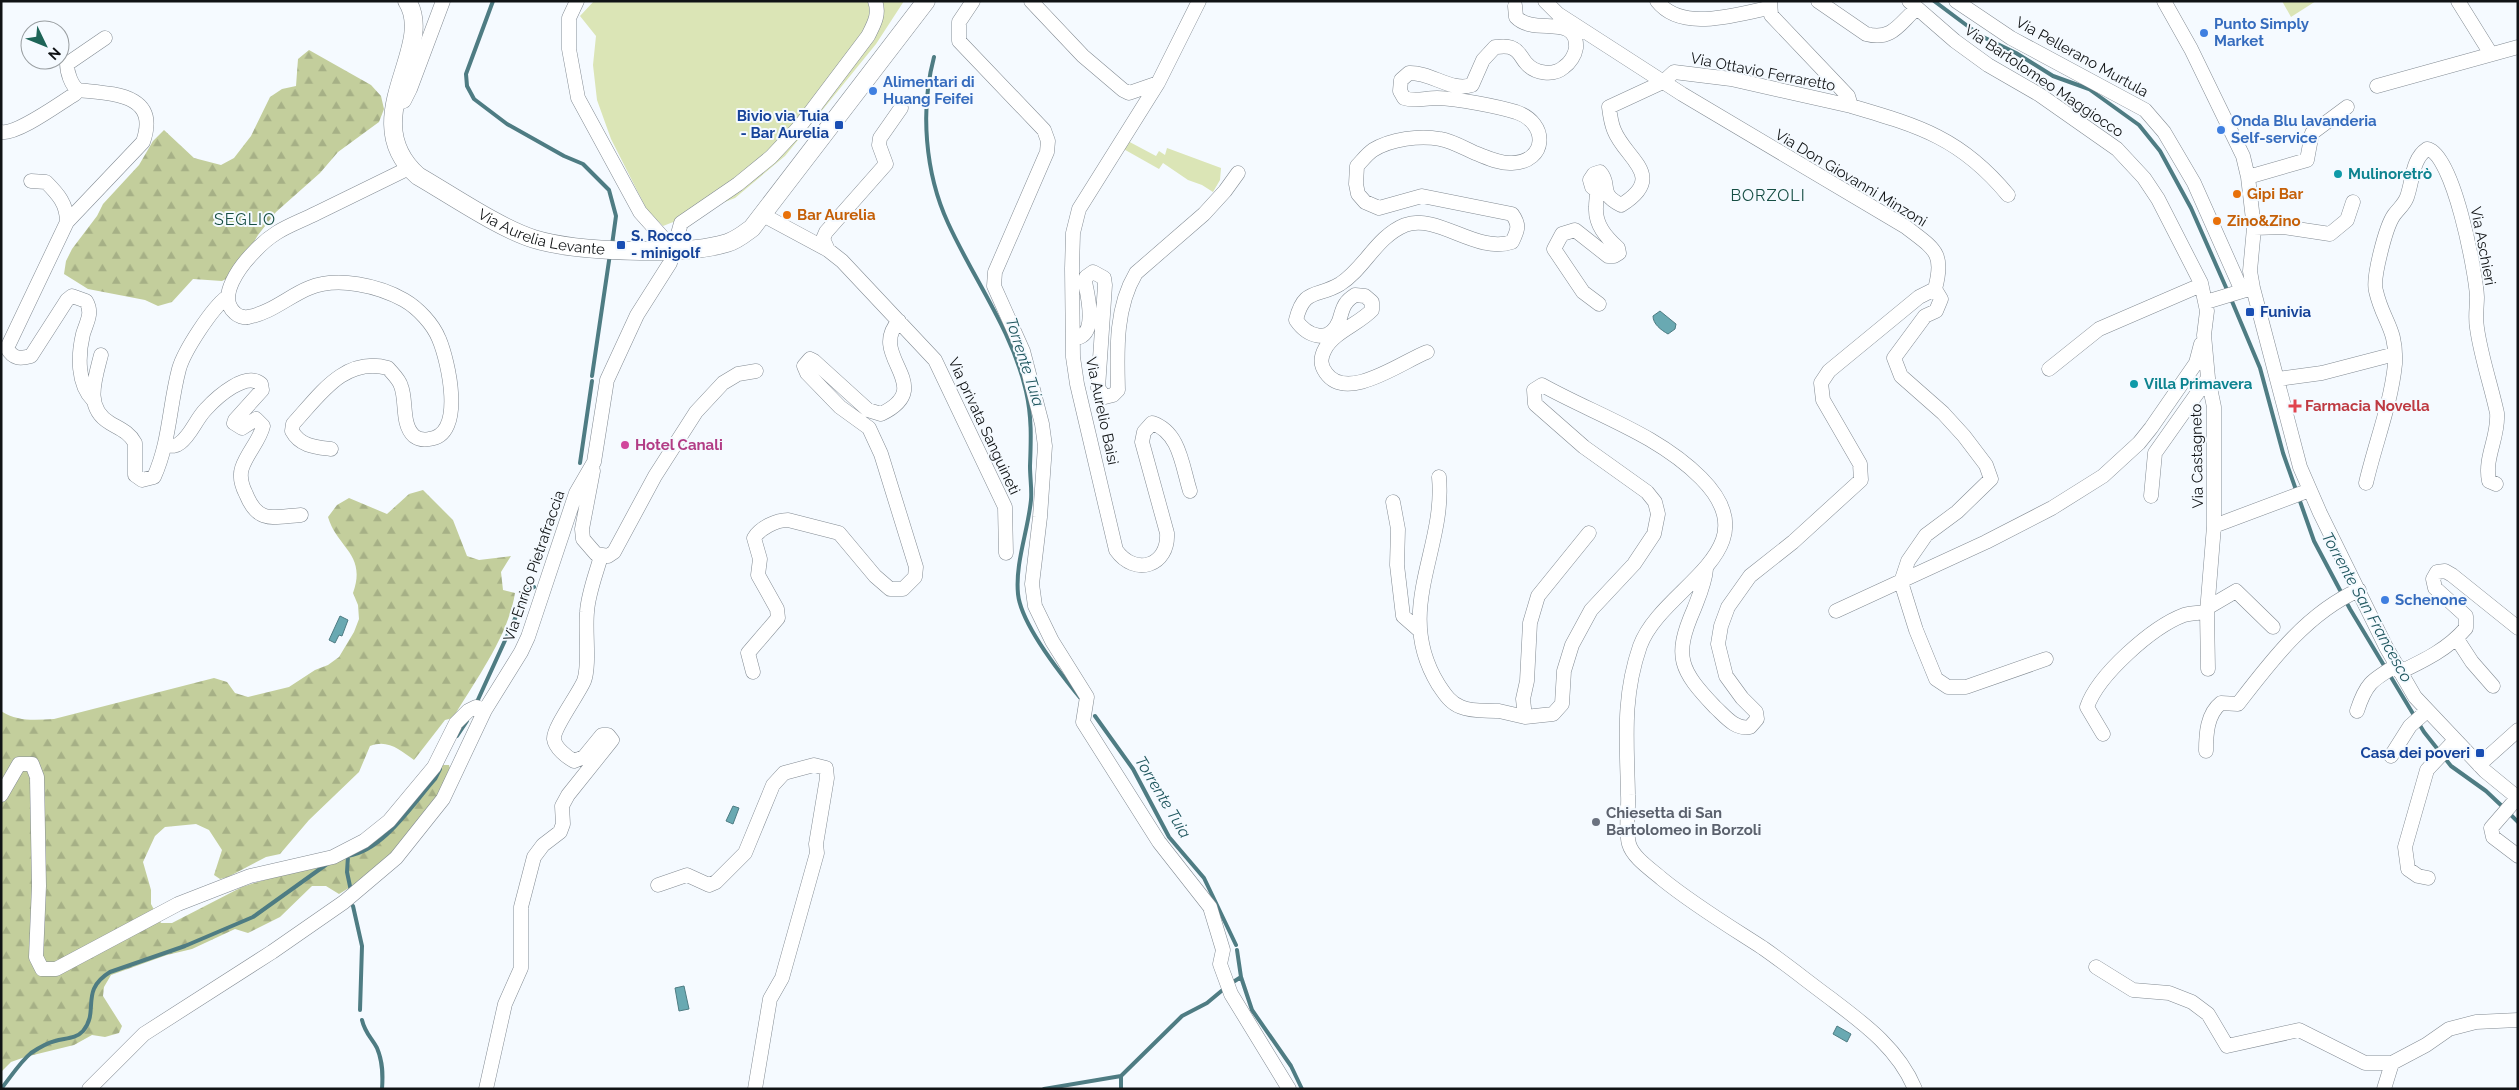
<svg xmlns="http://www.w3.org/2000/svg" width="2519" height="1090" viewBox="0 0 2519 1090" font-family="Raleway,sans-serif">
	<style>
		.green { fill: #dbe5b6 }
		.forest { fill: url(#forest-firs) }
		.water { fill: #69a9b2; stroke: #4e7c83 }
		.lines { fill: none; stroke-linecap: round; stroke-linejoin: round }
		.stream { stroke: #4e7c83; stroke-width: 4 }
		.minor-casing { stroke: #838b93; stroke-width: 15 }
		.major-casing { stroke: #838b93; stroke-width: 19 }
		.minor { stroke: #fff; stroke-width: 14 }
		.major { stroke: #fff; stroke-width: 18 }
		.shop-dot { fill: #3f7fe0; stroke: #f5faff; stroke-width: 2 }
		.transit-dot { fill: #1a4fb4; stroke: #f5faff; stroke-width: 2 }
		.culture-dot { fill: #0f9aa8; stroke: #f5faff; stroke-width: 2 }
		.food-dot { fill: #e8710a; stroke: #f5faff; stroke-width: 2 }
		.health-dot { fill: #e0444e; stroke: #f5faff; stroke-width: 2 }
		.hotel-dot { fill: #d1479c; stroke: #f5faff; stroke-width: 2 }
		.worship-dot { fill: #6b7280; stroke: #f5faff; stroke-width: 2 }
		.labels { text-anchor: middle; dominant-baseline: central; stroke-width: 4; stroke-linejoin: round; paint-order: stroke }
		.shop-label { font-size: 15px; font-weight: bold; fill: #366cbe; stroke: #f5faff; text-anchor: start }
		.street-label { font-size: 15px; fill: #101315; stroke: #f5faff }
		.transit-label { font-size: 15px; font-weight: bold; fill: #164399; stroke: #f5faff; text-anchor: end }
		.culture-label { font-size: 15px; font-weight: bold; fill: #0d838f; stroke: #f5faff; text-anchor: start }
		.food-label { font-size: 15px; font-weight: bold; fill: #c56008; stroke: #f5faff; text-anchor: start }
		.health-label { font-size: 15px; font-weight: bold; fill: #be3a42; stroke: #f5faff; text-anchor: start }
		.hotel-label { font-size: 15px; font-weight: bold; fill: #b23c85; stroke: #f5faff; text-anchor: start }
		.worship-label { font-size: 15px; font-weight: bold; fill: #5b616d; stroke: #f5faff; text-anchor: start }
		.neighbourhood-label { font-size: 16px; letter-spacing: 1px; fill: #164e44; stroke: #f5faff }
		.water-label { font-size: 16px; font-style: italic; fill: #20575f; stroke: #f5faff }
	</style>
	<defs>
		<pattern id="forest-firs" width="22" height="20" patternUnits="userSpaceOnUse" patternTransform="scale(1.25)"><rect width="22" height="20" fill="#c3ce9c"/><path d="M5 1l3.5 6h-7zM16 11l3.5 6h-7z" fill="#a6b086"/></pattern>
	</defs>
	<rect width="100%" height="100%" fill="#f5faff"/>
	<path class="green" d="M594,1H904L876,44L785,156L735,198L663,226L647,210L611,139L597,100L593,65L596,36L580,16Z
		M2282,1H2316L2291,17Z
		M1124,139L1156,156L1159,151L1165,155L1167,148L1221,168L1220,180L1213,192L1202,185L1188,180L1163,163L1159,169L1120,147Z"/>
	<path class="forest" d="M309,50L371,85L381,96L384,109L379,122L338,152L320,173L276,212L258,235L235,274L222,281L193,279L172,302L158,306L145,300L88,289L64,274L66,261L72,249L97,216L103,204L139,165L153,141L164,130L194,158L221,165L234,158L251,136L270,97L282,89L296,86L298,59Z
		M423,490L453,520L467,556L479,560L511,556L501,572L503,590L515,593C508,637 476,679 453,718L445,720L414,760C400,750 388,739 370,746L359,772L309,820L280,854L266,857L228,877L220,879L214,875L222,850L209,830L196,824L165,827L155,836L143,862L151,890V904L161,923H172L242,887L357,850L440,765H449L451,773C424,823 388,865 339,894L326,886H312L280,917L248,933L235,929L192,949L167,955L111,975L104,987L103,996L122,1026L119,1033L105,1037L92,1035L74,1045L25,1057L11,1062L1,1072V711C18,722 35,720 54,719L214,678L227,682L235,693L248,697L289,687L315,670L328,665L339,657L354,632L359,619L358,605L353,593C367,554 337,548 328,517L337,505L349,498L387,514L409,494Z"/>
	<path class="water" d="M1660,311L1676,324L1675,329L1668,334C1661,330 1653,324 1653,316Z
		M340,616L348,620L342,636L339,635L335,643L329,640Z
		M733,806L739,808L733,824L726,821Z
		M684,986L689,1009L679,1011L675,988Z
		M1837,1026L1851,1034L1847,1042L1833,1034Z"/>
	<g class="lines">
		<path class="stream" d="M493,1L466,74L467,86L474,99L507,124L564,156L583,164L609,190L616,216L612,245
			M1934,1L1981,36L2016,53L2053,76L2089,89L2139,125L2160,151L2191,208L2228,292
			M934,57C920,110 925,173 948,223C974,280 1012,330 1026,391C1032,417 1031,440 1030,466C1030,478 1032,489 1031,500C1028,531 1015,563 1018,594C1021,624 1063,677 1082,700
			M2231,299L2260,368L2283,453L2314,541L2350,609L2424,732L2451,766L2486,791L2504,808
			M592,376L610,254
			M580,463L592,381
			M476,704L528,590L534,587
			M1095,716L1133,769L1169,837L1204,878L1236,945
			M457,736L467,721
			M2509,813L2518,822
			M348,856C384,850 412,805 435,779L440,769
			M348,856L347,872L351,891
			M353,906L362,946L360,1010
			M1237,950L1241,977L1252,1010L1291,1066L1302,1089
			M1230,984L1241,977
			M362,1020C365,1033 371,1037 377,1048C383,1062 383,1075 382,1089
			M1,1089C10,1078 20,1062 31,1053C37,1049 47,1043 55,1041C64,1038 76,1039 83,1031C100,1011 79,991 110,972L185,946L253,917L327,864
			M1044,1089L1121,1076L1182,1016L1207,1003L1225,988
			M1121,1089V1076"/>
		<g class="minor-casing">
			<path id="minor" d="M577,1L569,18V49L578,98L640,212L674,250
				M973,1L959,22V41L1044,130L1048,141L1047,152L995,272L994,286L1023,351L1042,424L1045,446L1040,517L1032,584L1035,606L1052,641L1087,697L1083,722L1159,842L1210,907L1223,950L1220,964L1231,994L1289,1089
				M1031,1L1083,56L1123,90L1129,93L1158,83
				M1545,1L1558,14L1682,94L1906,227C1934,249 1945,252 1935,289L1919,297L1829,371L1821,383L1823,400L1860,464L1861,480L1793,542L1750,576L1728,607L1721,626L1718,644L1726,676L1742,698L1756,712L1757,719L1750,727C1735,730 1725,716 1715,707C1680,670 1673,657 1694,609C1699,596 1705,583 1706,569
				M1657,1C1682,33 1736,14 1769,8
				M1818,1L1866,34C1892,41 1899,24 1916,9
				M1909,1L1955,41L1988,65L2040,95L2117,149L2144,178L2158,199L2201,283L2207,311L2204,335L2208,378L2214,407V526L2207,612L2208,669
				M1956,1L2011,38L2145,110L2164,132L2194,183L2242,291
				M2164,1L2191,49L2243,156L2248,177L2254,228L2250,271L2253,288L2300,467L2320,513L2386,647L2415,697L2485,771L2518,798
				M2458,1L2491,54
				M2377,86L2518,47
				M395,104L404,101L410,89L443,1
				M1851,106C1919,126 1961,138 2008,195
				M1,132C17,135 60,103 75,94L78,90
				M2248,177L2307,160L2312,133L2347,107
				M31,181L46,182C58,194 67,204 67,222L7,348C13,359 20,359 31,356L67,300L72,296L86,301C93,313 87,321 83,334C78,355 77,384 93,400
				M763,215L828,250L842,261L935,360L1005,507L1006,553
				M67,222L143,142C160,93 112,94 78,90C71,85 67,72 67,64L105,38
				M2254,228L2283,227L2330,234L2347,220L2353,202
				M828,250L823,239L826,232L886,164L879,145L880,138L901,108
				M1935,289L1941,299L1936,311L1925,316L1894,358L1901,376L1943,413L1964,436L1986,465L1991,479L1957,512L1926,535L1908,561L1901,582L1916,630L1936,679L1948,687H1966L2046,659
				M2206,302L2249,289
				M1599,304L1583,292L1554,249L1562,234L1575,230L1608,256H1614L1619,253L1618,248C1606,237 1595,225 1596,207C1596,201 1597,197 1597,191L1592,187L1590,180L1594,174L1600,172C1612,185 1597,193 1621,205C1668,176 1625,159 1614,130C1611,123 1610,115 1609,107L1663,82L1674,72L1731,79L1851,106L1848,96L1771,15L1770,1
				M1073,333L1080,337C1096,330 1088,296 1085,282L1086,277L1093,272L1104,278L1105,285L1098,388L1105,397L1113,395L1118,390C1117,351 1115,308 1136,273L1204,214L1225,191L1238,173
				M1427,352C1403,361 1347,403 1326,373C1320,365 1320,358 1325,349C1334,332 1359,324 1372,310V302L1365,296L1355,295C1352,297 1348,300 1346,303C1342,308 1341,316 1339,321C1329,345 1307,336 1296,320C1304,287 1317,298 1340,284C1365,268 1376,237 1405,225C1438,213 1476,254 1512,242C1518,230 1520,225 1512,214L1422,196L1379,208L1365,202L1358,194L1356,184L1357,166C1362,161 1367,154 1373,150C1391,139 1420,135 1440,139C1452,141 1464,148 1475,153C1486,157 1500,164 1512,163C1547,162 1549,123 1516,112C1496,106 1459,99 1437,98C1425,98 1416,102 1404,98L1400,91L1401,80L1409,73C1431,72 1451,92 1472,85L1483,60L1495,47C1502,47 1508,45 1514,49C1520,52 1522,59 1526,63C1535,74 1554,76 1564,67C1570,63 1575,55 1576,48C1578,13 1534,36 1516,17L1515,6
				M101,355C95,379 84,408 110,423C120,429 129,432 135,443V475L142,480L154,477C170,441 169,407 179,369C184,351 212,308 227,297
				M2049,369L2099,329L2201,285
				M2278,379L2322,373L2395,354
				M166,445C172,446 175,447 180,443C191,435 196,419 206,409C217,397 246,371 261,384L262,390L235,420L234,423L242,428L256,419L263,426C260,440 247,453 242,468C239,477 242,486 246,494C258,524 273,517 301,515
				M331,449C315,447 300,446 292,431L293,424C319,396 344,356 388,368C392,373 399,379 401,386C407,401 401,424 414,436C418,439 424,440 429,439C466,436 448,360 439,339C433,324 418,308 404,300C379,286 338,276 309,288C289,296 271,313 248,317C244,318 238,316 235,313C216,297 241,265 254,252C275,229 291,226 317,213C348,198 378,183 409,168
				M593,471L582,529L583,539L596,554L608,556L614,552L655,476L696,412L723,383L738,374L756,371
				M1439,477C1446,550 1393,610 1438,684C1444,693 1450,703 1461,707C1472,712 1487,710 1499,711C1508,713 1516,715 1525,717
				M2366,483C2375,444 2391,404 2395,364C2397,328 2383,322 2376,291C2372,279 2386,226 2394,215C2399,208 2404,205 2407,197C2413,180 2412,159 2427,149C2453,152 2476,273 2477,297C2477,307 2475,317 2477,328C2481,357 2491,385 2497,413C2499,437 2484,457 2489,481L2496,484
				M1190,491C1182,466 1180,432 1152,423L1144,432L1142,442L1167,533C1169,566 1135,577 1116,550L1077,384L1073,357L1072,269L1073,233L1079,209L1158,83L1199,1
				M2151,496L2155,453L2208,378
				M1393,502L1398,529L1397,565L1403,616L1419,630
				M2214,526L2310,490
				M1589,533L1538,596L1530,623L1527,681L1523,699L1525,717L1553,714L1562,704L1564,671L1572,645L1591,610L1634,564L1654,534L1658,514L1655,502L1647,492L1584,447L1535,404L1534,390L1542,385C1596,415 1657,434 1701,478C1774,551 1662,586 1640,646C1622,698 1627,741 1628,795C1629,810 1625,829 1629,844C1633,858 1652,870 1662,879C1694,905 1729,926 1763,948C1786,964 1807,981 1830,998C1863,1023 1898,1048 1915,1089
				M2207,608L2236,591L2273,627
				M1836,611L1986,542L2052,508L2103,476L2139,443L2151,428L2196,363L2201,344
				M2457,639L2472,662L2493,686
				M753,672L748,653L778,618L777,609L758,575L760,559L754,538C760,528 776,520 788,520L839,533L875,576L890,589H903L915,577L916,567L881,454L869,428L840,407L807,373L804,366L810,359L814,361L868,410L881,414C939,386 866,356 899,321
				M2400,672C2425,660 2448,649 2466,628V616L2435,588L2433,579L2437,572L2445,571L2452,575L2518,628
				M2357,711C2366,683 2372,680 2397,665
				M2103,734L2087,707C2098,675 2152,627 2184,615C2191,613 2200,613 2207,612
				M2206,751C2206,734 2207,714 2221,703L2238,704C2271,661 2308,612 2359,590
				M2391,756L2410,726L2427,711
				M2479,765L2518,730
				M1,795L19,764H32L37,777L39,886L36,957L42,969H56L178,904L250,876L333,857L364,841L389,821L434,767L456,723L468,711L476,707L485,710
				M2517,798L2491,828L2493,837L2518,856
				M2428,878L2418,876L2408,869L2405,847L2427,770L2455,740
				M658,885L687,875L709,885L716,882L745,853L773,785L784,773L814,765L826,768L827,778L816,844L817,853L782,978L770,999L755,1089
				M2096,967L2133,990L2169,993L2192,1002L2208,1014L2227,1046L2299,1030L2365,1063H2392L2426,1045L2449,1029L2476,1022L2518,1020
				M89,1089L144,1034L272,952L344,902L396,858L443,799L485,710L521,652L528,637L576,493L594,462L607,380L637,315L670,263L681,223L738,184L771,157L800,126L868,36C874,24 880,14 875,1
				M486,1089L505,1004L521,968V907L534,857L543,845L560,832L563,824L562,806L568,795L612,740L608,735H602L584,757L574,761C567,757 555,748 554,739C553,728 578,695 584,681C590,665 585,632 587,612C588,594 596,574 601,556
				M2384,1089L2392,1063"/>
		</g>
		<g class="major-casing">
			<g id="major">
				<path id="s1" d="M407,1C437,48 354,119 418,176C451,195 499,228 534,239C576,252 685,256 727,243C737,240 744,234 752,228L926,1"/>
			</g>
		</g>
		<use href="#minor" class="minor"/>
		<use href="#major" class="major"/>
	</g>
	<g class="shop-dot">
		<circle cx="2204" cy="33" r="5"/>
		<circle cx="873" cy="91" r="5"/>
		<circle cx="2221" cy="130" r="5"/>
		<circle cx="2385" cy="600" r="5"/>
	</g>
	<g class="transit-dot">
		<rect x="834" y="120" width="10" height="10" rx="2.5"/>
		<rect x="616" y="240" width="10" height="10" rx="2.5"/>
		<rect x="2245" y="307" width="10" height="10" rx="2.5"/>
		<rect x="2475" y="748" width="10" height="10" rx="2.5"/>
	</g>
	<g class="culture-dot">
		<circle cx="2338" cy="174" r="5"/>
		<circle cx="2134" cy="384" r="5"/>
	</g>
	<g class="food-dot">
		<circle cx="2237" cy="194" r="5"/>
		<circle cx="787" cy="215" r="5"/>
		<circle cx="2217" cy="221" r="5"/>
	</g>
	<path class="health-dot" d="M2292.5 398.5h5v5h5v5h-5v5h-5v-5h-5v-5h5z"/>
	<circle class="hotel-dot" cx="625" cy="445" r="5"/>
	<circle class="worship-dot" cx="1596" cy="822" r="5"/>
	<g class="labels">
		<g class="shop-label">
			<text x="2214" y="24">Punto Simply<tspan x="2214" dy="17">Market</tspan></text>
			<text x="883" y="82">Alimentari di<tspan x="883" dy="17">Huang Feifei</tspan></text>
			<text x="2231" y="121">Onda Blu lavanderia<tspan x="2231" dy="17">Self-service</tspan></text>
			<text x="2395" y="600">Schenone</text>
		</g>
		<g class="street-label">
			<text transform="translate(2082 57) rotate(29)">Via Pellerano Murtula</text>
			<text transform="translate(1763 72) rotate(11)">Via Ottavio Ferraretto</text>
			<text transform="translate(2044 81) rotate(34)">Via Bartolomeo Maggiocco</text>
			<text transform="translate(1851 178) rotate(31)">Via Don Giovanni Minzoni</text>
			<text stroke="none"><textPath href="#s1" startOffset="324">Via Aurelia Levante</textPath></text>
			<text transform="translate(2483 246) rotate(79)">Via Aschieri</text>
			<text transform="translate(1102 411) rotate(78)">Via Aurelio Baisi</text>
			<text transform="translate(984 426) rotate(65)">Via privata Sanguineti</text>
			<text transform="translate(2197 456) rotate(-91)">Via Castagneto</text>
			<text transform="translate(534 566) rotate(-71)">Via Enrico Pietrafraccia</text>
		</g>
		<g class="transit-label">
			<text x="829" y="116">Bivio via Tuia<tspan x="829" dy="17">- Bar Aurelia</tspan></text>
			<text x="631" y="236" text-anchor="start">S. Rocco<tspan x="631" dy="17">- minigolf</tspan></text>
			<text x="2260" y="312" text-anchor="start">Funivia</text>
			<text x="2470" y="753">Casa dei poveri</text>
		</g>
		<g class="culture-label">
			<text x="2348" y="174">Mulinoretrò</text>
			<text x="2144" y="384">Villa Primavera</text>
		</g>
		<g class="food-label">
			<text x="2247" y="194">Gipi Bar</text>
			<text x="797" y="215">Bar Aurelia</text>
			<text x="2227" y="221">Zino&amp;Zino</text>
		</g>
		<g class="health-label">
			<text x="2305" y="406">Farmacia Novella</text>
		</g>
		<g class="hotel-label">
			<text x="635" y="445">Hotel Canali</text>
		</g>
		<g class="worship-label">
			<text x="1606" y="813">Chiesetta di San<tspan x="1606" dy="17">Bartolomeo in Borzoli</tspan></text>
		</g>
		<g class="neighbourhood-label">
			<text x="1768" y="195">BORZOLI</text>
			<text x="245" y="219">SEGLIO</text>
		</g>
		<g class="water-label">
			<text transform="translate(1025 362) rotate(72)">Torrente Tuia</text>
			<text transform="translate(2367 607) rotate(61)">Torrente San Francesco</text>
			<text transform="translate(1163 797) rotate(59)">Torrente Tuia</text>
		</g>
	</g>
	<rect width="2519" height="1090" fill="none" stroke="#101315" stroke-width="5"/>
	<g transform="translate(45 45) rotate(133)"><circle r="24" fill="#f5faff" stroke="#999ea1"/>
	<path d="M0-4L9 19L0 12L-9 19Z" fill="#1d6457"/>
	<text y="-8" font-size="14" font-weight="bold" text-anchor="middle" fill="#101315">N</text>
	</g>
</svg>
